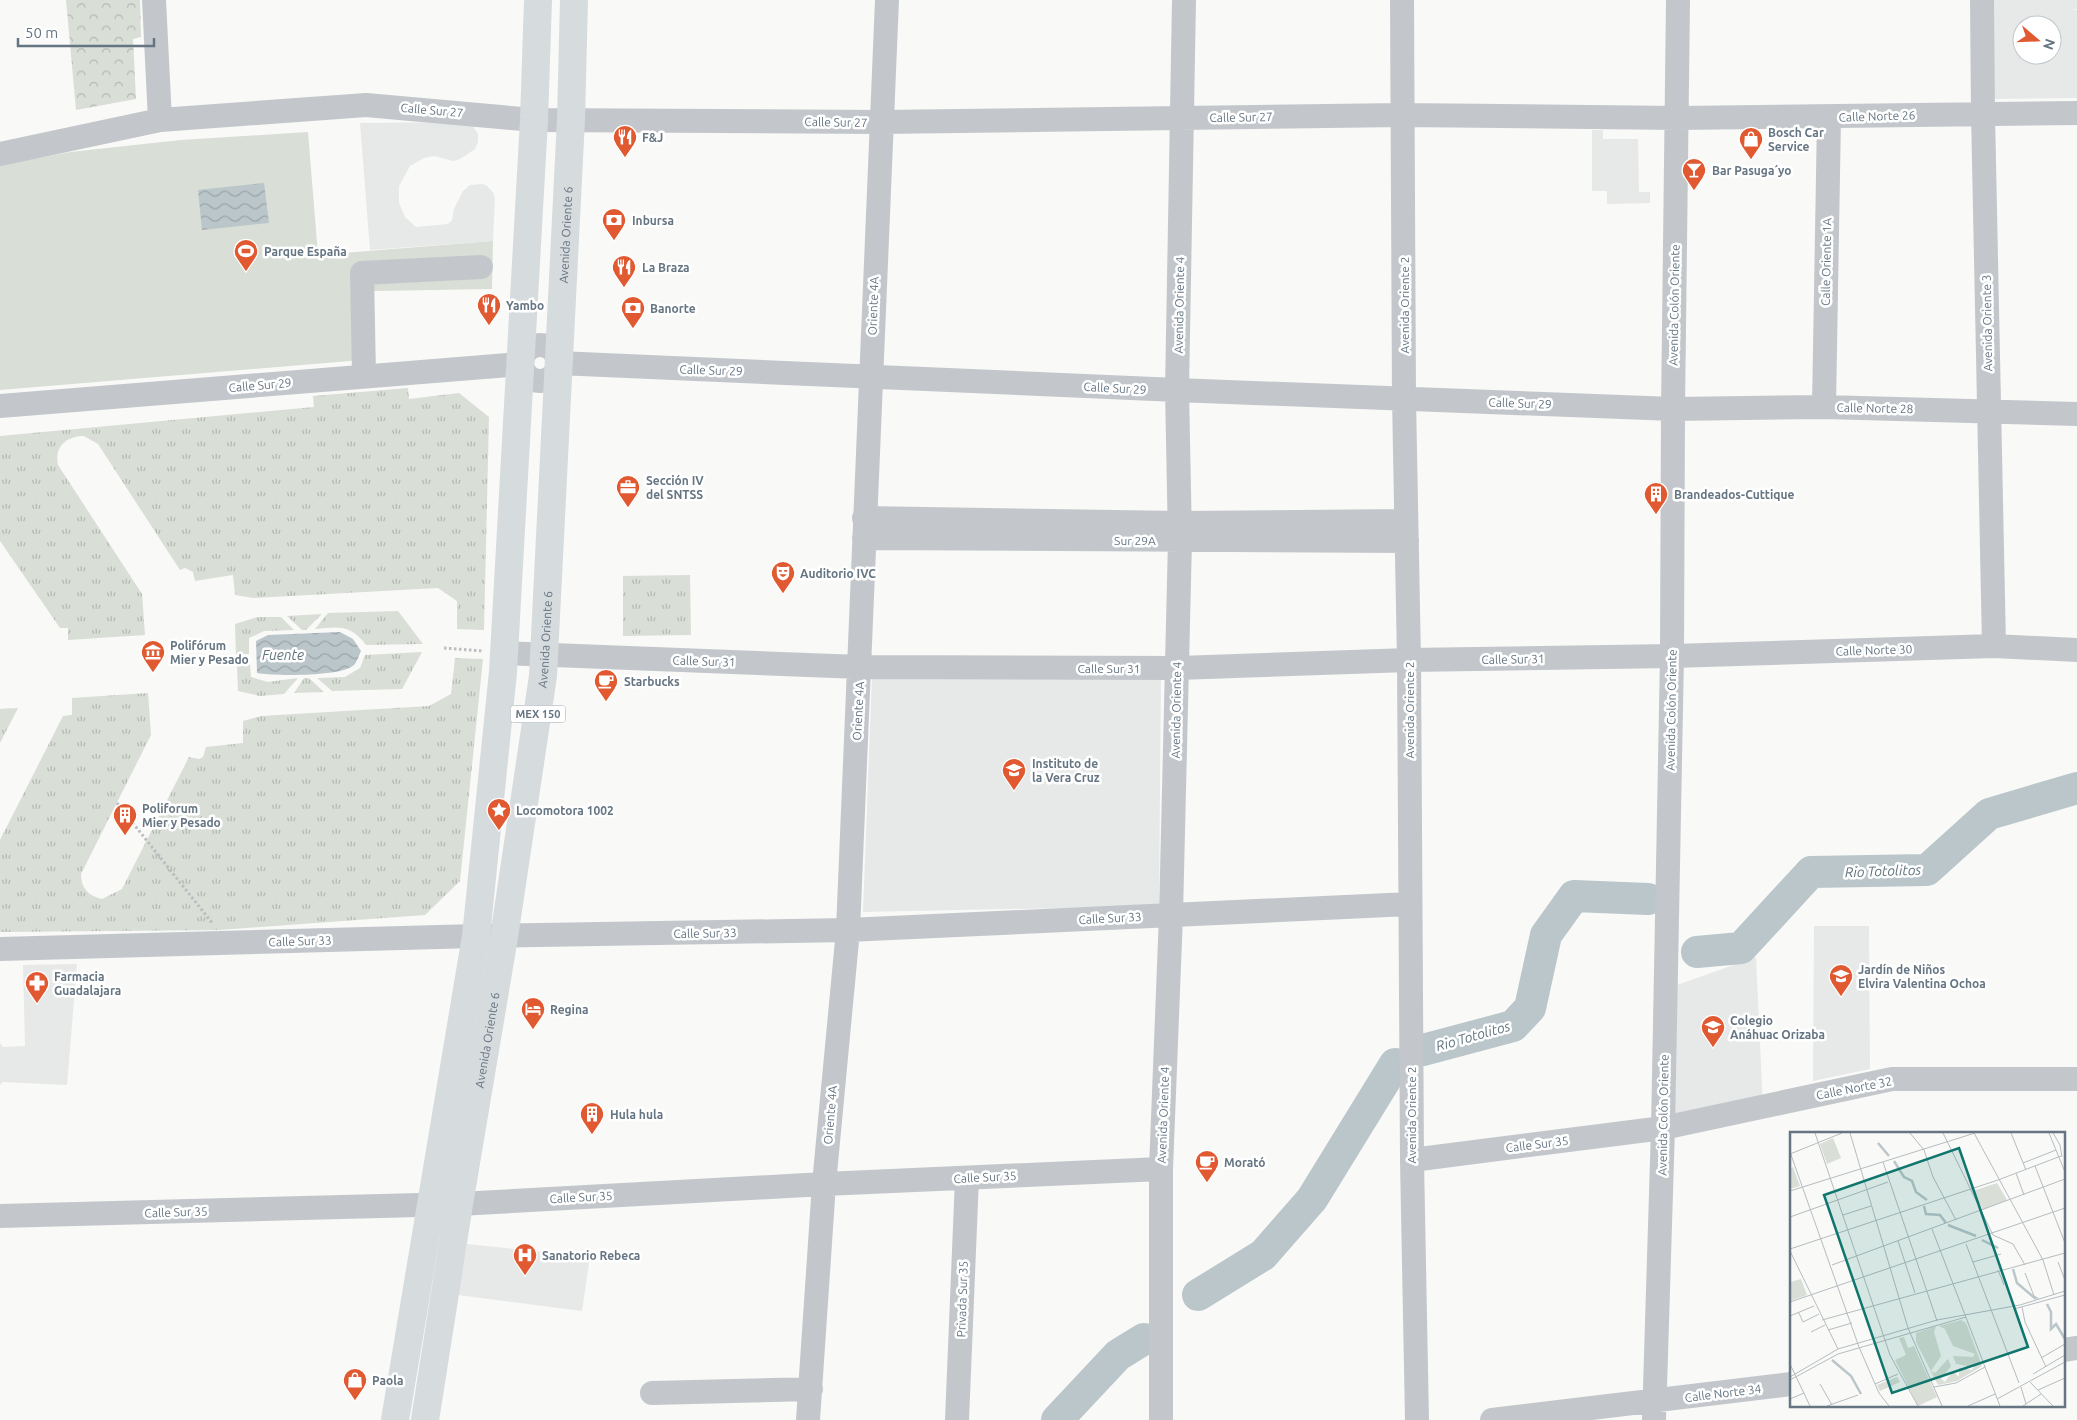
<svg xmlns="http://www.w3.org/2000/svg" width="2077" height="1420" viewBox="0 0 2077 1420" font-family="Ubuntu,sans-serif">
	<style>
		.built { fill: #e7e8e8; fill-rule: evenodd }
		.grass { fill: url(#grass-tufts) }
		.park { fill: url(#park-crowns) }
		.pitch { fill: #d9ded6 }
		.water { fill: url(#water-waves) }
		.lines { fill: none; stroke-linecap: round; stroke-linejoin: round }
		.river { stroke: #bac6ca; stroke-width: 32 }
		.path { stroke: #bbbec1; stroke-width: 3; stroke-dasharray: 2.5 2.5; stroke-linecap: butt }
		.minor { stroke: #c3c7cb; stroke-width: 24 }
		.major { stroke: #d6dbde; stroke-width: 28 }
		.labels { text-anchor: middle; dominant-baseline: central; stroke-width: 5; stroke-linejoin: round; paint-order: stroke }
		.shield { fill: #fff; stroke: #939ea8; stroke-width: 1 }
		.shield-label { font-size: 11px; font-weight: bold; fill: #657582 }
		.street-label { font-size: 12px; fill: #657582; stroke: #fff }
		.poi-label { font-size: 12px; font-weight: bold; fill: #657582; stroke: #fff; text-anchor: start }
		.water-label { font-size: 14px; font-style: italic; fill: #60747c; stroke: #fff }
		.inset-river { fill: none; stroke: #bac6ca; stroke-width: 2.5 }
		.inset-road { fill: none; stroke: #b5bcc1; stroke-width: 1 }
		.view { fill: #0f766e; fill-opacity: 0.15; stroke: #0f766e; stroke-width: 2.5 }
		.inset-edge { fill: none; stroke: #657582; stroke-width: 2.5 }
	</style>
	<defs>
		<pattern id="grass-tufts" width="24" height="20" patternUnits="userSpaceOnUse" patternTransform="scale(1.25)"><rect width="24" height="20" fill="#d9ded6"/><path d="M3 7l-1-3M5 7V3M7 7l1-3M15 17l-1-3M17 17v-4M19 17l1-3" fill="none" stroke="#b4b9b3"/></pattern>
		<pattern id="park-crowns" width="20" height="18" patternUnits="userSpaceOnUse" patternTransform="scale(1.25)"><rect width="20" height="18" fill="#d9ded6"/><path d="M2 6a3 3 0 1 1 6 0M12 15a3 3 0 1 1 6 0" fill="none" stroke="#b4b9b3"/></pattern>
		<pattern id="water-waves" width="16" height="10" patternUnits="userSpaceOnUse" patternTransform="scale(1.25)"><rect width="16" height="10" fill="#bac6ca"/><path d="M0 5q4-4 8 0t8 0" fill="none" stroke="#9ba5a9"/></pattern>
	</defs>
	<rect width="100%" height="100%" fill="#f9f9f7"/>
	<path class="built" d="M1991,0H2077V9H2071L2077,10V98L1993,99ZM2022,25H2052V55H2022Z
		M470,122L478,134V142L475,149L460,159L453,161L434,156L424,158L410,166L399,186V203L405,217L416,227L448,224L452,220L454,209L463,191L470,185L481,184L486,185L493,192L495,198L493,241L370,250L360,123Z
		M1592,130H1603V139H1638L1639,192H1650V203L1607,204V191H1592Z
		M1161,674L1159,906L863,912L872,677Z
		M1814,926H1869L1870,1069L1813,1081Z
		M1756,957L1763,1107L1663,1128L1666,989Z
		M77,964L67,1085L3,1082L0,1085V1043L3,1047L25,1046L23,965Z
		M467,1244L590,1257L582,1311L458,1295Z"/>
	<path class="grass" d="M408,388L409,399L459,393L489,417L484,630L457,629V601L438,588L253,598L235,595L233,575L195,581L193,572L185,568L180,570L98,444L84,436C67,436 54,446 58,465L142,594L145,635L68,640V628H60L0,541V436L314,407L313,396Z
		M690,575L691,635L623,636V576Z
		M398,611L423,644L366,645C350,624 339,627 315,629L328,613Z
		M322,614L306,630H302L287,616Z
		M258,617H281L294,630L264,631L249,638V654H236L235,624Z
		M422,652L402,689L332,691L317,678L345,677L360,668L365,655Z
		M455,658L483,659L460,881L425,915L219,930L0,932V840L63,716L72,715V698L148,693L151,735L81,874C81,889 89,896 102,899L122,889L189,757L199,759L203,757L206,747L243,743V721L261,716L429,706L451,694Z
		M250,664L251,677L268,682L298,678L284,694L260,696L238,691L237,665Z
		M304,678H309L324,692L294,693Z
		M18,708L0,743V709Z"/>
	<path class="park" d="M66,0H140L141,37L133,39L136,99L76,110Z"/>
	<path class="pitch" d="M308,132L318,255L493,241L492,289L374,291V359L0,390V165L70,152L181,140Z"/>
	<path class="water" d="M264,183L269,223L202,230L198,190Z
		M340,632L353,639L361,651C359,655 357,662 354,665C342,677 273,676 257,673L256,641L268,635Z"/>
	<g class="lines">
		<path class="river" d="M1697,952L1741,948L1811,872L1927,870L1989,814L2077,788
			M1423,1050L1513,1026L1530,1008L1546,935L1574,896L1648,899
			M1198,1295L1263,1255L1312,1199L1395,1064
			M1057,1420L1118,1355L1144,1339"/>
		<path class="path" d="M444,648L483,651
			M117,803L213,924"/>
		<path class="minor" d="M154,0L160,120
			M1402,0L1404,398L1409,660L1412,1160L1417,1420
			M1982,0L1983,113L1994,646
			M0,154L160,120L366,105L534,120L881,122L1402,115L1678,118L2077,113
			M522 363a18 18 0 1 1 36 0a18 18 0 1 1-36 0Z
			M558,363L1177,390L1673,409L1824,407L2077,414
			M364,376L362,273L481,267
			M0,406L521,364
			M1824,407L1829,117
			M864,518L1180,523L1406,521
			M864,538L1407,541
			M504,653L860,667L1178,668L1409,660L1672,656L1994,646L2077,650
			M0,949L476,936L848,930L1410,904
			M1412,1160L1663,1128L1892,1079H2077
			M0,1216L459,1204L824,1184L1161,1169
			M2063,1350L2077,1348
			M652,1393L811,1389
			M808,1420L824,1184L848,930L887,0
			M957,1420L967,1178
			M1161,1420V1169L1171,915L1180,540L1177,390L1184,0
			M1492,1420L1791,1384
			M1654,1420L1663,1128L1672,656L1673,409L1678,0"/>
		<g class="major">
			<path d="M395,1420L476,936L503,672L534,120L538,0"/>
			<path id="s1" d="M425,1420L459,1204L504,937L543,676L571,119L574,0"/>
		</g>
	</g>
	<defs>
		<g id="restaurant-pin" transform="scale(1.25)"><path d="M0 17L-7.5 6A9.5 9.5 0 1 1 7.5 6Z" fill="#e15930" stroke="#fff"/><path d="M-5-6h1v4h1v-4h1v4h1v-4h1v5L-1.5 .5V6h-2V.5L-5-1ZM5-6V6H3V1.5H1.5Q1.5-4 5-6Z" fill="#fff"/></g>
		<g id="shop-pin" transform="scale(1.25)"><path d="M0 17L-7.5 6A9.5 9.5 0 1 1 7.5 6Z" fill="#e15930" stroke="#fff"/><path d="M-5-2.5h2.3a2.7 3.5 0 0 1 5.4 0H5L5.5 6h-11ZM-1.5-2.5h3a1.5 2.3 0 0 0-3 0Z" fill="#fff"/></g>
		<g id="bar-pin" transform="scale(1.25)"><path d="M0 17L-7.5 6A9.5 9.5 0 1 1 7.5 6Z" fill="#e15930" stroke="#fff"/><path d="M-6-5H6L.8 .8V4.5H3.5V6h-7V4.5H-.8V.8Z" fill="#fff"/></g>
		<g id="bank-pin" transform="scale(1.25)"><path d="M0 17L-7.5 6A9.5 9.5 0 1 1 7.5 6Z" fill="#e15930" stroke="#fff"/><path d="M-6-4H6V4H-6ZM0-2.3a2.3 2.3 0 1 0 0 4.6a2.3 2.3 0 1 0 0-4.6Z" fill="#fff"/></g>
		<g id="stadium-pin" transform="scale(1.25)"><path d="M0 17L-7.5 6A9.5 9.5 0 1 1 7.5 6Z" fill="#e15930" stroke="#fff"/><path d="M0-5a6.5 5 0 1 0 0 10a6.5 5 0 1 0 0-10ZM-3.5-1.8h7v3.6h-7Z" fill="#fff"/></g>
		<g id="office-pin" transform="scale(1.25)"><path d="M0 17L-7.5 6A9.5 9.5 0 1 1 7.5 6Z" fill="#e15930" stroke="#fff"/><path d="M-6-3h4V-5.5h4V-3h4V5H-6ZM-1-4.5V-3h2v-1.5ZM-6 0V1H6V0Z" fill="#fff"/></g>
		<g id="building-pin" transform="scale(1.25)"><path d="M0 17L-7.5 6A9.5 9.5 0 1 1 7.5 6Z" fill="#e15930" stroke="#fff"/><path d="M-4-6H4V6H1V3H-1V6H-4ZM-2.5-4.3h1.7v1.8h-1.7ZM.8-4.3h1.7v1.8H.8ZM-2.5-1h1.7V.8h-1.7ZM.8-1h1.7V.8H.8Z" fill="#fff"/></g>
		<g id="theatre-pin" transform="scale(1.25)"><path d="M0 17L-7.5 6A9.5 9.5 0 1 1 7.5 6Z" fill="#e15930" stroke="#fff"/><path d="M-5-5.5Q0-4 5-5.5V0Q5 5 0 6Q-5 5-5 0ZM-3.3-2.5H-1v1.5H-3.3ZM1-2.5H3.3v1.5H1ZM-2.8 1Q0 5.5 2.8 1Z" fill="#fff"/></g>
		<g id="museum-pin" transform="scale(1.25)"><path d="M0 17L-7.5 6A9.5 9.5 0 1 1 7.5 6Z" fill="#e15930" stroke="#fff"/><path d="M0-6L6-3V-2H-6V-3ZM-5-1h2V3h-2ZM-1-1h2V3h-2ZM3-1h2V3H3ZM-6 4H6V6H-6Z" fill="#fff"/></g>
		<g id="cafe-pin" transform="scale(1.25)"><path d="M0 17L-7.5 6A9.5 9.5 0 1 1 7.5 6Z" fill="#e15930" stroke="#fff"/><path d="M-5.5-4.5H6V0H3Q3 3.5 0 3.5H-2.5Q-5.5 3.5-5.5 0ZM3-3.2v2h1.7v-2ZM-6 4.5H4V6H-6Z" fill="#fff"/></g>
		<g id="school-pin" transform="scale(1.25)"><path d="M0 17L-7.5 6A9.5 9.5 0 1 1 7.5 6Z" fill="#e15930" stroke="#fff"/><path d="M0-5L7-2L0 1L-7-2ZM-4 1L0 2.5L4 1V4Q0 6-4 4Z" fill="#fff"/></g>
		<g id="sight-pin" transform="scale(1.25)"><path d="M0 17L-7.5 6A9.5 9.5 0 1 1 7.5 6Z" fill="#e15930" stroke="#fff"/><path d="M0-6L1.8-2.2L6-1.7L2.9 1.2L3.7 5.4L0 3.3L-3.7 5.4L-2.9 1.2L-6-1.7L-1.8-2.2Z" fill="#fff"/></g>
		<g id="pharmacy-pin" transform="scale(1.25)"><path d="M0 17L-7.5 6A9.5 9.5 0 1 1 7.5 6Z" fill="#e15930" stroke="#fff"/><path d="M-2-6h4v4h4v4h-4v4h-4v-4h-4v-4h4Z" fill="#fff"/></g>
		<g id="hotel-pin" transform="scale(1.25)"><path d="M0 17L-7.5 6A9.5 9.5 0 1 1 7.5 6Z" fill="#e15930" stroke="#fff"/><path d="M-6-4.5h1.5V1H6V5H4.5V3h-9V5H-6ZM-4 0a1.8 1.8 0 1 1 3.6 0ZM.5 0V-2.5h3Q6-2.5 6 0Z" fill="#fff"/></g>
		<g id="hospital-pin" transform="scale(1.25)"><path d="M0 17L-7.5 6A9.5 9.5 0 1 1 7.5 6Z" fill="#e15930" stroke="#fff"/><path d="M-5-5h3v3.5h4V-5h3V5h-3V1.5h-4V5h-3Z" fill="#fff"/></g>
	</defs>
	<g fill-rule="evenodd">
		<use href="#restaurant-pin" x="625" y="137"/>
		<use href="#shop-pin" x="1751" y="139"/>
		<use href="#bar-pin" x="1694" y="170"/>
		<use href="#bank-pin" x="614" y="220"/>
		<use href="#stadium-pin" x="246" y="251"/>
		<use href="#restaurant-pin" x="624" y="267"/>
		<use href="#restaurant-pin" x="489" y="305"/>
		<use href="#bank-pin" x="633" y="308"/>
		<use href="#office-pin" x="628" y="487"/>
		<use href="#building-pin" x="1656" y="494"/>
		<use href="#theatre-pin" x="783" y="573"/>
		<use href="#museum-pin" x="153" y="652"/>
		<use href="#cafe-pin" x="606" y="681"/>
		<use href="#school-pin" x="1014" y="770"/>
		<use href="#sight-pin" x="499" y="810"/>
		<use href="#building-pin" x="125" y="815"/>
		<use href="#school-pin" x="1841" y="976"/>
		<use href="#pharmacy-pin" x="37" y="983"/>
		<use href="#hotel-pin" x="533" y="1009"/>
		<use href="#school-pin" x="1713" y="1027"/>
		<use href="#building-pin" x="592" y="1114"/>
		<use href="#cafe-pin" x="1207" y="1162"/>
		<use href="#hospital-pin" x="525" y="1255"/>
		<use href="#shop-pin" x="355" y="1380"/>
	</g>
	<g class="labels">
		<rect class="shield" x="510.5" y="705.5" width="55" height="17" rx="4"/>
		<g class="shield-label">
			<text x="538" y="714">MEX 150</text>
		</g>
		<g class="street-label">
			<text transform="translate(432 110) rotate(5)">Calle Sur 27</text>
			<text transform="translate(1877 116) rotate(-2)">Calle Norte 26</text>
			<text transform="translate(1241 117) rotate(-1)">Calle Sur 27</text>
			<text transform="translate(836 122) rotate(1)">Calle Sur 27</text>
			<text stroke="none"><textPath href="#s1" startOffset="1195">Avenida Oriente 6</textPath></text>
			<text transform="translate(1826 262) rotate(-89)">Calle Oriente 1A</text>
			<text transform="translate(1179 305) rotate(-89)">Avenida Oriente 4</text>
			<text transform="translate(1404 305) rotate(-90)">Avenida Oriente 2</text>
			<text transform="translate(1674 305) rotate(-89)">Avenida Colón Oriente</text>
			<text transform="translate(873 306) rotate(-88)">Oriente 4A</text>
			<text transform="translate(1987 323) rotate(-91)">Avenida Oriente 3</text>
			<text transform="translate(711 370) rotate(2)">Calle Sur 29</text>
			<text transform="translate(260 385) rotate(-5)">Calle Sur 29</text>
			<text transform="translate(1115 388) rotate(3)">Calle Sur 29</text>
			<text transform="translate(1520 403) rotate(2)">Calle Sur 29</text>
			<text transform="translate(1875 408) rotate(1)">Calle Norte 28</text>
			<text x="1135" y="540">Sur 29A</text>
			<text stroke="none"><textPath href="#s1" startOffset="790">Avenida Oriente 6</textPath></text>
			<text transform="translate(1874 650) rotate(-2)">Calle Norte 30</text>
			<text transform="translate(1513 659) rotate(-1)">Calle Sur 31</text>
			<text transform="translate(704 661) rotate(2)">Calle Sur 31</text>
			<text x="1109" y="668">Calle Sur 31</text>
			<text transform="translate(1176 710) rotate(-89)">Avenida Oriente 4</text>
			<text transform="translate(1409 710) rotate(-90)">Avenida Oriente 2</text>
			<text transform="translate(1671 710) rotate(-89)">Avenida Colón Oriente</text>
			<text transform="translate(858 711) rotate(-87)">Oriente 4A</text>
			<text transform="translate(1110 918) rotate(-3)">Calle Sur 33</text>
			<text transform="translate(705 933) rotate(-1)">Calle Sur 33</text>
			<text transform="translate(300 941) rotate(-2)">Calle Sur 33</text>
			<text stroke="none"><textPath href="#s1" startOffset="385">Avenida Oriente 6</textPath></text>
			<text transform="translate(1854 1088) rotate(-11)">Calle Norte 32</text>
			<text transform="translate(830 1115) rotate(-85)">Oriente 4A</text>
			<text transform="translate(1163 1115) rotate(-88)">Avenida Oriente 4</text>
			<text transform="translate(1411 1115) rotate(-90)">Avenida Oriente 2</text>
			<text transform="translate(1663 1115) rotate(-89)">Avenida Colón Oriente</text>
			<text transform="translate(1537 1144) rotate(-7)">Calle Sur 35</text>
			<text transform="translate(985 1177) rotate(-3)">Calle Sur 35</text>
			<text transform="translate(581 1197) rotate(-3)">Calle Sur 35</text>
			<text transform="translate(176 1212) rotate(-2)">Calle Sur 35</text>
			<text transform="translate(962 1299) rotate(-88)">Privada Sur 35</text>
			<text transform="translate(1723 1393) rotate(-7)">Calle Norte 34</text>
		</g>
		<g class="poi-label">
			<text x="1768" y="132">Bosch Car<tspan x="1768" dy="14">Service</tspan></text>
			<text x="642" y="137">F&amp;J</text>
			<text x="1712" y="170">Bar Pasuga´yo</text>
			<text x="632" y="220">Inbursa</text>
			<text x="264" y="251">Parque España</text>
			<text x="642" y="267">La Braza</text>
			<text x="506" y="305">Yambo</text>
			<text x="650" y="308">Banorte</text>
			<text x="646" y="480">Sección IV<tspan x="646" dy="14">del SNTSS</tspan></text>
			<text x="1674" y="494">Brandeados-Cuttique</text>
			<text x="800" y="573">Auditorio IVC</text>
			<text x="170" y="645">Polifórum<tspan x="170" dy="14">Mier y Pesado</tspan></text>
			<text x="624" y="681">Starbucks</text>
			<text x="1032" y="763">Instituto de<tspan x="1032" dy="14">la Vera Cruz</tspan></text>
			<text x="142" y="808">Poliforum<tspan x="142" dy="14">Mier y Pesado</tspan></text>
			<text x="516" y="810">Locomotora 1002</text>
			<text x="1858" y="969">Jardín de Niños<tspan x="1858" dy="14">Elvira Valentina Ochoa</tspan></text>
			<text x="54" y="976">Farmacia<tspan x="54" dy="14">Guadalajara</tspan></text>
			<text x="550" y="1009">Regina</text>
			<text x="1730" y="1020">Colegio<tspan x="1730" dy="14">Anáhuac Orizaba</tspan></text>
			<text x="610" y="1114">Hula hula</text>
			<text x="1224" y="1162">Morató</text>
			<text x="542" y="1255">Sanatorio Rebeca</text>
			<text x="372" y="1380">Paola</text>
		</g>
		<g class="water-label">
			<text x="283" y="655">Fuente</text>
			<text transform="translate(1883 871) rotate(-2)">Rio Totolitos</text>
			<text transform="translate(1473 1036) rotate(-16)">Rio Totolitos</text>
		</g>
	</g>
	<g transform="translate(1790 1132)">
		<rect width="275" height="275" fill="#f9f9f7"/>
		<path d="M171,188L176,191L192,234L167,249L148,253L126,210V201L146,194L144,200L151,224L141,239L145,241L158,227L161,234L151,247L155,250L163,239L169,245V236L182,238L184,235L166,232L163,224L183,225L185,222L163,214L155,197L149,194Z" fill="#d9ded6"/>
		<path d="M11,147L17,163L0,169V150ZM107,245L110,250L90,259L87,253Z" fill="#d9ded6"/>
		<path d="M43,6L51,26L37,32L30,12ZM3,35L10,54L0,57V36ZM207,51L217,68L193,78L183,59ZM114,205L118,216L124,214L147,265L128,274L105,228L116,223L109,206Z" fill="#d9ded6"/>
		<path class="inset-river" d="M88,11L99,24M104,29L114,45L122,49L126,60L137,68M134,74L136,82L150,83L156,91M158,93L186,104M192,108L208,116M223,137L227,151L246,167M257,172L261,180V197L266,192L275,207M42,228L61,244L71,262"/>
		<path class="inset-road" d="M25,1L100,223L128,274M60,1L118,196L152,274M120,1L134,18L143,45L166,88M153,1L203,103L223,112L235,133M184,1L253,128L264,163M221,1L236,38M259,1L275,40M263,1L270,13L272,25M0,20L69,215L89,261L99,274M0,22L52,1M93,30L147,189M233,31L266,18M245,34L275,111M226,41L234,63M0,59L185,1M53,83L81,74M0,85L98,50M142,97L210,274M108,109L125,161M176,112L229,251M0,117L208,48L271,24M0,119L48,217M183,130L211,122M268,130L275,148M42,133L275,47M208,138L214,153M235,141L244,164L249,167M0,170L275,76M232,175L235,190L256,235M224,177L275,163M9,181L13,190L29,182M0,184L24,174M32,188L275,121M38,198L62,191M21,200L35,193M251,226L275,212M0,232L20,274M243,242L275,223M0,245L48,217L147,188L230,173L275,159M0,248L48,222L176,185M240,250L263,274M30,252L42,273M85,252L108,242M144,255L166,251L195,235M231,255L236,272M248,258L275,246M0,267L14,261M207,267L275,230M37,274L68,263M178,274L205,262M233,274L251,262"/>
		<path class="view" d="M169,16L238,215L102,261L34,63Z"/>
		<rect width="275" height="275" class="inset-edge"/>
	</g>
	<g transform="translate(2037 40) rotate(109)"><circle r="24" fill="#ffffff" stroke="#c1c8cd"/>
	<path d="M0-4L9 19L0 12L-9 19Z" fill="#e15930"/>
	<text y="-8" font-size="14" font-weight="bold" text-anchor="middle" fill="#657582">N</text>
	</g>
	<path d="M18 38v8h136v-8" fill="none" stroke="#657582" stroke-width="2.5"/>
	<text x="25" y="38" font-size="15" fill="#657582" stroke="#ffffff" stroke-width="4" paint-order="stroke">50 m</text>
</svg>
